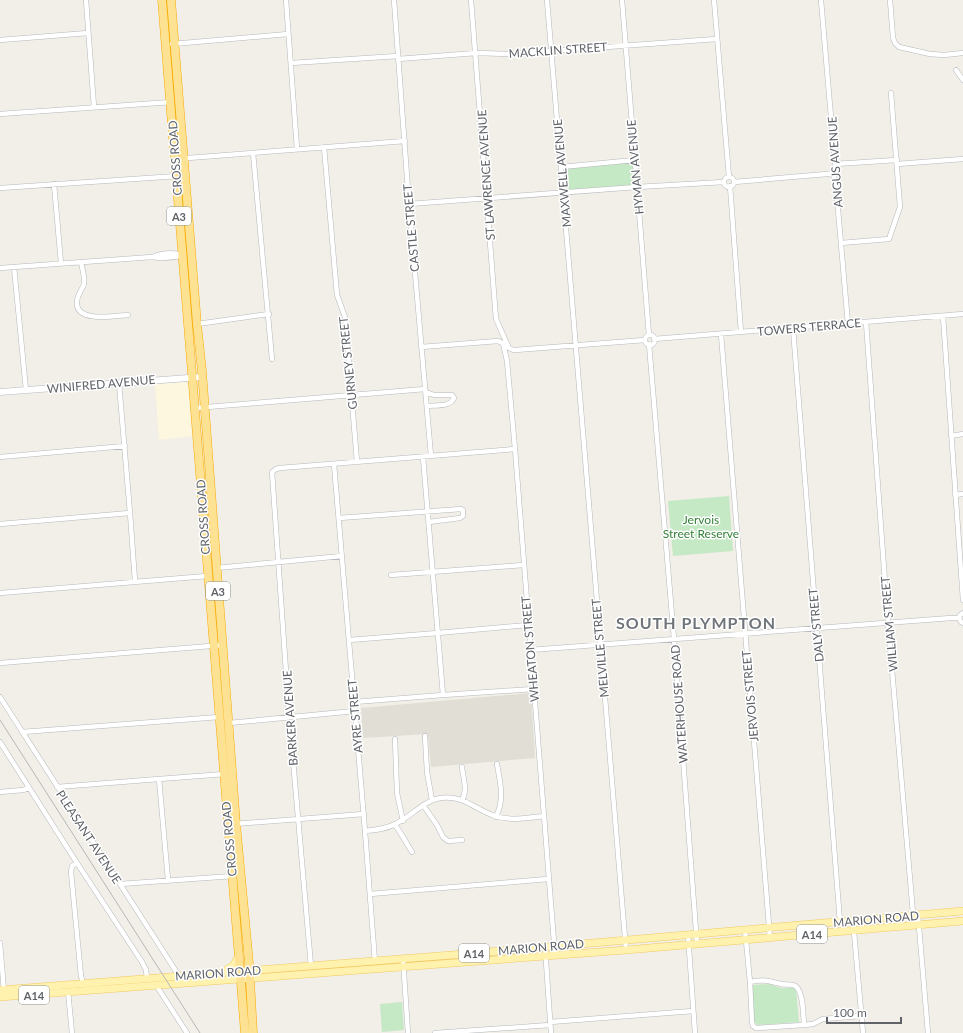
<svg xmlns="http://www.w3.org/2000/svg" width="963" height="1033" viewBox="0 0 963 1033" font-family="Lato,sans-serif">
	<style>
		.commercial { fill: #fef7e0 }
		.education { fill: #e1ded6 }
		.green { fill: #c5e8c5 }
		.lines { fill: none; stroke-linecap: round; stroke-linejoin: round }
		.street-casing { stroke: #b5b8bc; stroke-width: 5.5 }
		.secondary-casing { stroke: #b6babf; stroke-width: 7 }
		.primary-casing { stroke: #f2c960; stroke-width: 8 }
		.highway-casing { stroke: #f9ab00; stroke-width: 9 }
		.street { stroke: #fff; stroke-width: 4.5 }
		.secondary { stroke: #fff; stroke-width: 6 }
		.primary { stroke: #fff2af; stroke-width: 7 }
		.highway { stroke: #fde293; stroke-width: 8 }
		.tram { stroke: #b6b7b8; stroke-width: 1 }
		.labels { text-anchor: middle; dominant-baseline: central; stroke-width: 3; stroke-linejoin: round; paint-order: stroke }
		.shield { fill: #fff; stroke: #8f9295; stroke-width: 1 }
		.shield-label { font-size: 11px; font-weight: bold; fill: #5f6368 }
		.street-label { font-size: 12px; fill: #5f6368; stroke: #fff }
		.park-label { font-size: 12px; fill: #348238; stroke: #fff }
		.district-label { font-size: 16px; font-weight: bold; letter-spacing: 1px; fill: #70757a; stroke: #fff }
	</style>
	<rect width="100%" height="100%" fill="#f1efe8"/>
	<path class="commercial" d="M184,382L187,383L189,386L192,436L159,440L155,384Z"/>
	<path class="education" d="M531,693L535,758L431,767L428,734L363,738L361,708Z"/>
	<path class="green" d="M635,161L637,187L564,192L562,167Z
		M729,496L733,551L673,556L668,501Z
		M769,984L781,988H796L799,1022L758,1025L754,1022L751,985Z
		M402,1002L404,1030L382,1032L380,1004Z"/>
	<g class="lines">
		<g class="street-casing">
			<path id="street" d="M86,0L94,107
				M286,0L297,149
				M394,0L409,204L431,456
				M471,0L496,319L509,348
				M547,0L626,950
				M622,0L649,335
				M714,0L729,177
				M821,0L835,164C833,173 833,179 836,187L848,324
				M890,0L893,38L895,43L899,47L930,54L944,55L963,53
				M0,40L88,33
				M172,44L288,34
				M398,59L476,53L509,54L717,39
				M291,63L398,56
				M956,70L963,80
				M0,114L172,102
				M324,147L337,295L345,317L357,462
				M253,153L272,359
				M175,159L405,141
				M835,164L897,160
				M897,164L963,159
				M561,167L635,160
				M724 182a5 5 0 1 1 10 0a5 5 0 1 1-10 0Z
				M734,182L827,174L833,173
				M54,184L61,263
				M730,186L741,332
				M0,188L178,176
				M409,204L637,187L724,182
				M841,243L889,239L900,207L891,93
				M152,257C164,259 173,258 184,255
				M81,262C82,268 85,277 84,284C82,290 77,295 77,302C75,323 115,316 128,315
				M14,267L26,390
				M0,268L152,257C162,253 172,252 183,255
				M943,316L963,600
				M866,322L888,623L914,925
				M197,324L269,314
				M793,328L840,922
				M721,334L770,938
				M645 340a5 5 0 1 1 10 0a5 5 0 1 1-10 0Z
				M654,339L963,314
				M503,343L507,361L515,449L555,955
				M649,344L674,639L697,944
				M421,347L498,341C505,343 508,350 515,350L645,340
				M119,383L130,513L135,581
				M426,392L434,395H452L454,398C451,407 435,405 427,406
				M195,408L425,389
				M951,436L963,434
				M0,457L125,446
				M423,457L443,695
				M334,464L365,831L375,962
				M955,495L963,494
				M339,518L461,509L463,510V516L460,518L429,522
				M0,524L130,513
				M216,568L342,556
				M391,575L523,565
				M0,593L207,576
				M963,613L960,615L959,618L961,622L963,623
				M349,640L438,633L528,625
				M530,650L951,618H959
				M0,663L223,645
				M0,697L179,976
				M354,702L443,695L534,689
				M229,723L355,711
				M22,732L219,717
				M425,736L427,772L432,800
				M395,739L397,793L403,821
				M0,742L77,863L142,962L146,970L147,978
				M159,779L168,880
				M57,787L159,779L225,774
				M0,792L23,790L29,788
				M462,800C468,790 463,778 462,767
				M423,805L437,825L443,837L448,841L462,840
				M496,817C505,798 500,783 497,764
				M234,824L364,814
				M395,825C402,834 406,843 412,852
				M365,831C376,830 386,829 395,824C411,817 423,801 440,798C464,795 474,809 495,816C510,821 528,818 544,816
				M77,863L72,866L71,872L81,976L83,983
				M120,884L233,876
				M370,894L548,879
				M918,915L928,1033
				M853,921L863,1033
				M745,930L750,982L752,1022L753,1026L756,1028L804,1025L813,1024L823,1019L861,1016
				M688,935L695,1033
				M0,943L4,991
				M545,947L551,1033
				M403,959L408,1033
				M311,966L289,714L272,472L276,469L280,468L515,449
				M750,982C763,979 768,981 781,984C785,985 789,984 793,985C804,987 803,1016 804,1025
				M156,985L187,1033
				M68,991L72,1033
				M550,1022L693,1011
				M435,1033L550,1025"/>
		</g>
		<g class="secondary-casing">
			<path id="secondary" d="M0,392L202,377"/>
		</g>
		<g class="primary-casing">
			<path id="primary" d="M223,972L234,965L239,955
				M0,990L465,954L963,911
				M0,997L626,950L963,921"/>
		</g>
		<g class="highway-casing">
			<path id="highway" d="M162,0L245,1033
				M171,0L197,324L202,371L236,824L249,963L253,1033"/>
		</g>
		<use href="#street" class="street"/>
		<use href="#secondary" class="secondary"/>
		<use href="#primary" class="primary"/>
		<use href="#highway" class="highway"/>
		<path class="tram" d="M0,720L200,1033"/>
	</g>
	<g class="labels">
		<g class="shield">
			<rect x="167" y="207" width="24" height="18" rx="3"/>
			<rect x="206" y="582" width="24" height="18" rx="3"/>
			<rect x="797" y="925" width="30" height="18" rx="3"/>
			<rect x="459" y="944" width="30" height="18" rx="3"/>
			<rect x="19" y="986" width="30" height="18" rx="3"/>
		</g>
		<g class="shield-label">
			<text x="179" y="216">A3</text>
			<text x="218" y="591">A3</text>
			<text x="812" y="934">A14</text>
			<text x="474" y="953">A14</text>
			<text x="34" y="995">A14</text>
		</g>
		<g class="street-label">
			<text transform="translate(558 50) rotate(-4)">MACKLIN STREET</text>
			<text transform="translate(175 158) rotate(-94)">CROSS ROAD</text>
			<text transform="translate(835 162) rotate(-94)">ANGUS AVENUE</text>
			<text transform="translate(635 167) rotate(-95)">HYMAN AVENUE</text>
			<text transform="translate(562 173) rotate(-95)">MAXWELL AVENUE</text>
			<text transform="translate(486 175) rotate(-94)">ST LAWRENCE AVENUE</text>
			<text transform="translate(411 228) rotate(-95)">CASTLE STREET</text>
			<text transform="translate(809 327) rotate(-5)">TOWERS TERRACE</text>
			<text transform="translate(348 363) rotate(-96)">GURNEY STREET</text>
			<text transform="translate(101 384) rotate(-5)">WINIFRED AVENUE</text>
			<text transform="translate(203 517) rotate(-94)">CROSS ROAD</text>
			<text transform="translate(889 624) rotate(-95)">WILLIAM STREET</text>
			<text transform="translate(816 625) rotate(-95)">DALY STREET</text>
			<text transform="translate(600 648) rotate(-95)">MELVILLE STREET</text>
			<text transform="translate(530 649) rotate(-95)">WHEATON STREET</text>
			<text transform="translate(750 696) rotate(-95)">JERVOIS STREET</text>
			<text transform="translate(679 704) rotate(-94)">WATERHOUSE ROAD</text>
			<text transform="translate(355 716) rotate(-95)">AYRE STREET</text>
			<text transform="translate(290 718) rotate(-94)">BARKER AVENUE</text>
			<text transform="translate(89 837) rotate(57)">PLEASANT AVENUE</text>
			<text transform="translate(229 839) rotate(-95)">CROSS ROAD</text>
			<text transform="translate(876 919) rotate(-5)">MARION ROAD</text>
			<text transform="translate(541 947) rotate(-5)">MARION ROAD</text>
			<text transform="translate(218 973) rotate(-4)">MARION ROAD</text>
		</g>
		<g class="park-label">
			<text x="701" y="519">Jervois<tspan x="701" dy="14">Street Reserve</tspan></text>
		</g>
		<g class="district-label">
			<text x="696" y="622">SOUTH PLYMPTON</text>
		</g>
	</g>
	<path d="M827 1017v6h74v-6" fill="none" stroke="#5f6368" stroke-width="2"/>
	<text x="833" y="1017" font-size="12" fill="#5f6368" stroke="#ffffff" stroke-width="3" paint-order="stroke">100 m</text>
</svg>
